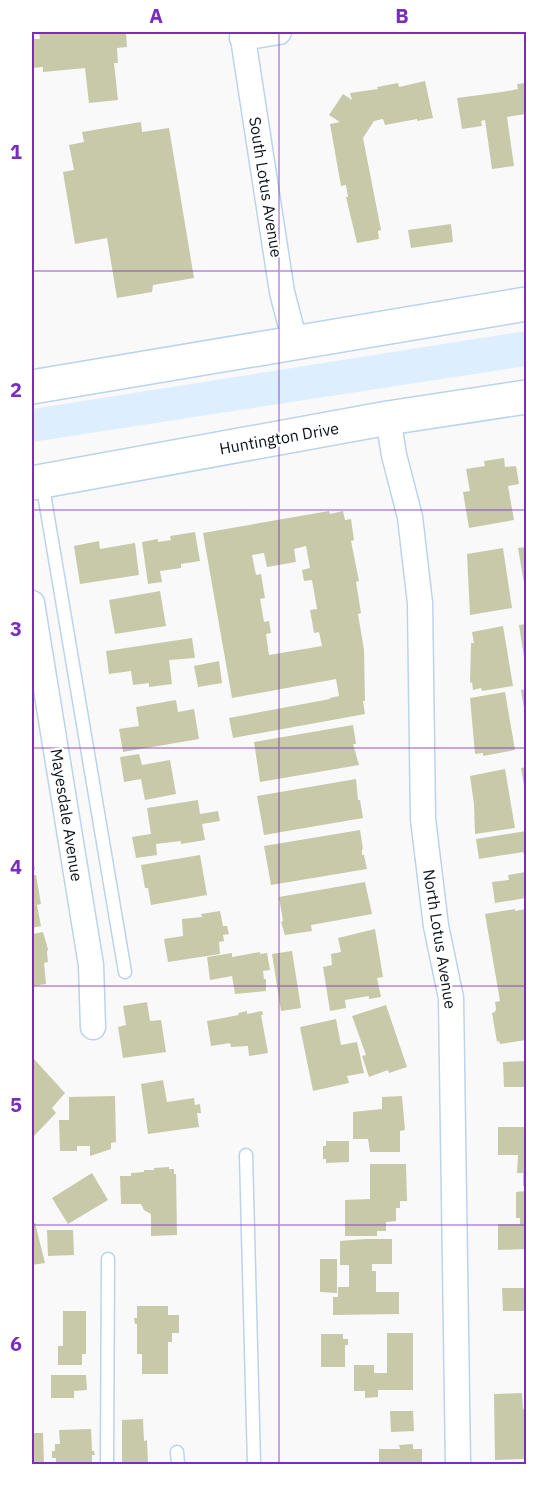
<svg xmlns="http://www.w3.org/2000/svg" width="558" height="1496" viewBox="0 0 558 1496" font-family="'IBM Plex Sans',sans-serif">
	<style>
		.green { fill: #ddeefe }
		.building { fill: #c8c9a9; fill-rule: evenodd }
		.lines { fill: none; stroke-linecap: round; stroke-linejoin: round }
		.lane-casing { stroke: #bbd4ec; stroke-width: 15 }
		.street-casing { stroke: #bbd4ec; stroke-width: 27 }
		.primary-casing { stroke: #bbd4ec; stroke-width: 36 }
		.lane { stroke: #fff; stroke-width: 12 }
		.street { stroke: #fff; stroke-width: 24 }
		.primary { stroke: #fff; stroke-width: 33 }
		.grid { fill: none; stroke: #7b2cbf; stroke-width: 1.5; stroke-opacity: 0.55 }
		.labels { text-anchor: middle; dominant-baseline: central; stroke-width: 4.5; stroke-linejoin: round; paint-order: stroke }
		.street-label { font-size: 16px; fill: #0a121a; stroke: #fff }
		.neatline { fill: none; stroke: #7b2cbf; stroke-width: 2 }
		.grid-label { font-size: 20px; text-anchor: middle; font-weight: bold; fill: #7b2cbf }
	</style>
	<rect width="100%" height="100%" fill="#f9f9f9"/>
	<path class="green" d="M526,331V366L32,442V409Z"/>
	<path class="building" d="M39,32H126L127,47L117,48L118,63H114L118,100L89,103L85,68L43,72V67L32,68V39H40Z
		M425,81L433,118L417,121V119L385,125L383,119L374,121L363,138L381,230L378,231L379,239L357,243L346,197H348L346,185L341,186L330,124L340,122L329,115L343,94L352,100L350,93L378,89L377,87L398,83L399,87Z
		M526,83V114L507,117L514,166L492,169L485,120L481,121L482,126L462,129L457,98L502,92L518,89L517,84Z
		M141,122L142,132L169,128L194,278L153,285L152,292L117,298L107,238L75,244L63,172L74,170L69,145L84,142L82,132Z
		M451,224L453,242L411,248L408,230Z
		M504,458L505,467L516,466L519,484L508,486L514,520L469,528L463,492L470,491L466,469L485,466L484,461Z
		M329,511L330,514L343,511L345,520L351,519L354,540L351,541L359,581L356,582L361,613L358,614L364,650L365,701H363L365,714L233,738L229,718L330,699V698L339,696L336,679L232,698L203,533ZM306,546L310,568L302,570L304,581L312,580L317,609L310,610L314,633L319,632L322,646L269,655L266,634L271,633L269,621L264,622L260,599L265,598L261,574L256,575L252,555L264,553L267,567L296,562L294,549Z
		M195,532L200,561L181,564V568L160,571L162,582L148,584L142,542L158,539V542L171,540L170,536Z
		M99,541L100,549L135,543L139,575L80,584L74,546Z
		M526,547V589H525L518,548Z
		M503,548L512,608L470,615L467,554Z
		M160,591L166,626L115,634L109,600Z
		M526,624V663L525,664L519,625Z
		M503,626L513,686L482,691L481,688L473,690L472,682L470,683L471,643H474L472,632Z
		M192,638L195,658L169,660L172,684L149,687V683L133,685L131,671L109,674L106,651Z
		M219,661L222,683L198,687L194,666Z
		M526,689V715H525L521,690Z
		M505,692L515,750L483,756V753L475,754L470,698Z
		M176,700L178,712L194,709L199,739L123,752L119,729L139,726L136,707Z
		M353,725L356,744H353L359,765L260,782L254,742Z
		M139,754L142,765L170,760L176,794L145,800L141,779L124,782L120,757Z
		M526,767V792H525L521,768Z
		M505,769L515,828L475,834L474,804L470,776Z
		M356,779L358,800H360L363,818L264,835L257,796Z
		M198,800L200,814L218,811L220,821L202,824L205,840L181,844V841L156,844L157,855L136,858L132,837L151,834L147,808Z
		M360,830L363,849H362V855H364L367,869L271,885L264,846Z
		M526,831V855H524L523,852L479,859L476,839Z
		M32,853L35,870H32Z
		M200,855L207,895L151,905L148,888H145L141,865Z
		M526,872V898L495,903L492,882L509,880L508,875Z
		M32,875H36L41,904L37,905L41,926L32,928Z
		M365,882L372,914L311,925L312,931L285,935L281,922L283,921L279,897Z
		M515,909V911L526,909V1040L500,1044L499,1041L497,1042L492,1013L495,1012L496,1009L495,1002L500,1001L485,914Z
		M220,911L223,926H227L229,934L223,935L224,941L219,942L220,954L168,962L164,939L183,936L182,919L202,917L201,914Z
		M375,929L383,977L377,978L381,997L369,999V996L345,1000L346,1008L330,1011L323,967L332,965L331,954L341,952L338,938Z
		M43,932L48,949L47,952L48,962L44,963L46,984L32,986V934Z
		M292,951L301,1008L281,1011L272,954Z
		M260,952V954L267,953L270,970L263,971L264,979H266V991L235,994L232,976L210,980L207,957L232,953V957Z
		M147,1002L150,1021L161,1020L166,1052L123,1058L118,1027L126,1025L123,1006Z
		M386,1005L407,1067L389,1073L388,1070L369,1077L362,1056L366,1055L352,1016Z
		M247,1011V1014L262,1011L263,1015H261L268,1053L249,1056L248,1046L231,1047L230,1043L211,1046L207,1021L239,1015L238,1013Z
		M336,1019L341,1045L357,1042L364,1073L347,1076L349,1083L313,1091L300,1027Z
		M33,1058L65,1093L52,1108L56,1113L32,1138Z
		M526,1061V1087H504L503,1062Z
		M163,1080L167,1102L194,1098L195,1105L200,1104L201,1113H197L199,1127L148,1134L141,1084Z
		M115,1096L116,1142L111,1143V1149L90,1156V1146H77V1151H60L59,1120H69V1097Z
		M402,1096L405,1130L400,1131V1152H370L368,1139H353V1112L382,1109V1097Z
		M498,1127H526V1186H523V1173H517L518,1155H498Z
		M326,1141H349V1162L326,1163V1159H323V1146H326Z
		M370,1164H406L407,1201H400V1208H396V1221L386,1222V1231H377V1236H345V1200L370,1199Z
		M169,1167V1169H174V1174H176L177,1235L151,1236V1214L144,1210L141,1204H121L120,1176H131V1173L144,1172V1170H154V1168Z
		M92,1173L108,1200L68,1224L52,1198Z
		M525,1191V1194H526V1249L498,1250V1224H520V1218H516V1192Z
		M32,1223H35L45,1263L32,1265Z
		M47,1230H73L74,1255L48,1256Z
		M365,1239H392V1264H372V1271H376V1292H399V1314L333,1315V1297H338V1287H349V1265H340V1241Z
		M320,1259H337V1293L320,1292Z
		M502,1288H526V1311H503Z
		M137,1306H168V1315H179V1333H172V1342H168V1374H142V1354H137V1324H135L134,1318H137Z
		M63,1311H86V1354H82V1365H58V1346H63Z
		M387,1333H413V1390H378V1397L365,1398V1391H354V1365H374V1373H387Z
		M321,1334H343V1339H348V1345H345V1367H321Z
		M51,1375H86L87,1390L74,1391V1398H51Z
		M522,1393L523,1409H526V1459L495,1460L494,1394Z
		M390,1411H413L414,1431L391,1432Z
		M143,1419L144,1441L147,1440L148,1464H122V1420Z
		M91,1429L92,1451H94L95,1455H92V1464H56V1458H52V1451H55V1444H60L59,1430Z
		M32,1433H43L44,1464H32Z
		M413,1444V1449H422V1464H379V1449H400L399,1445Z"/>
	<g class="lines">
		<g class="lane-casing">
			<path id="lane" d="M42,482L125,972
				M246,1155L254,1464
				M177,1452L178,1464
				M107,1464L108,1259"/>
		</g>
		<g class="street-casing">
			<path id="street" d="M242,32L282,292L295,342
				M242,38L279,32
				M388,418L394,455L410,517L420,603L423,819L436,926L451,998L458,1464
				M32,603L91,965L93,1027"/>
		</g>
		<g class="primary-casing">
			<path id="primary" d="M32,387L526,304
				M32,483L388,418L526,397"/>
		</g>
		<use href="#lane" class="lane"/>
		<use href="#street" class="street"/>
		<use href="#primary" class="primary"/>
	</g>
	<path class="grid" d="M279,32V1464M32,271H526M32,510H526M32,748H526M32,986H526M32,1225H526"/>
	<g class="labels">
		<g class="street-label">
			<text transform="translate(266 187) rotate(81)">South Lotus Avenue</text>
			<text transform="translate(279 438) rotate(-10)">Huntington Drive</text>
			<text transform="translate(67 815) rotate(81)">Mayesdale Avenue</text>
			<text transform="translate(440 939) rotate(81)">North Lotus Avenue</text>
		</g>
	</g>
	<rect width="558" height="1496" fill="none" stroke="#ffffff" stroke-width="66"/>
	<rect x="33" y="33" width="492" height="1430" class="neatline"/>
	<g class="grid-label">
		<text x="156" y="23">A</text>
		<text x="402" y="23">B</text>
		<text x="16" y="159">1</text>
		<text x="16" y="397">2</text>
		<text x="16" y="636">3</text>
		<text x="16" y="874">4</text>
		<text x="16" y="1112">5</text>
		<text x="16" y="1351">6</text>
	</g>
</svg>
